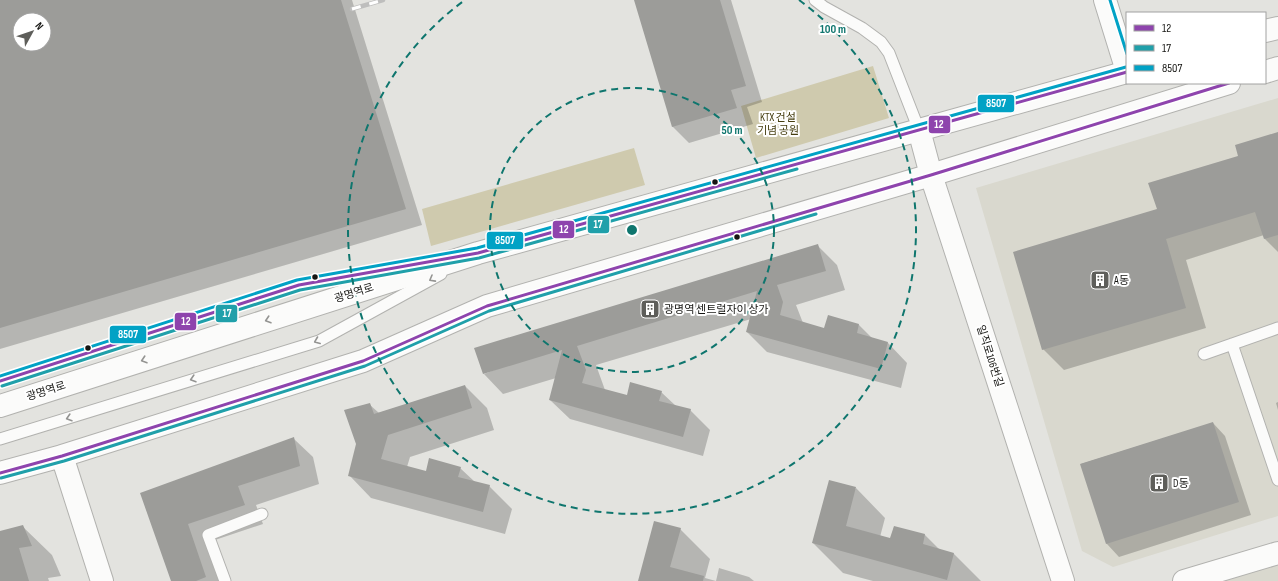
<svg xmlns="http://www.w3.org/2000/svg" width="1278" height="581" viewBox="0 0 1278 581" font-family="'Sofia Sans Condensed','Noto Sans KR',sans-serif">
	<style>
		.built { fill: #d9d8ce }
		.green { fill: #cfcaae }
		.shadow { fill: #0003; fill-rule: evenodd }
		.building { fill: #9c9c99; fill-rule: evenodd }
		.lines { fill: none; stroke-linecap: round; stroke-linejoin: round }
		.service-casing { stroke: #b2b2af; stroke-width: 13 }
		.minor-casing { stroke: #b2b2af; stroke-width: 24 }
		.tertiary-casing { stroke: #b2b2af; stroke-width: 24 }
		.service { stroke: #fbfbfa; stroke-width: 11 }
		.minor { stroke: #fbfbfa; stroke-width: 22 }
		.tertiary { stroke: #fbfbfa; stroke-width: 22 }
		.rail-casing { stroke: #bebebd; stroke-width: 4.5 }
		.rail { stroke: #fff; stroke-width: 3; stroke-dasharray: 9; stroke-linecap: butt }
		.bus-1-casing { stroke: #fff; stroke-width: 6 }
		.bus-2-casing { stroke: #fff; stroke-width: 6 }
		.bus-3-casing { stroke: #fff; stroke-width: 6 }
		.bus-1 { stroke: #8e44ad; stroke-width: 3 }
		.bus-2 { stroke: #20a0aa; stroke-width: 3 }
		.bus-3 { stroke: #01a2c5; stroke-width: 3 }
		.oneway { stroke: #949492 }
		.ring { fill: none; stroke: #0f766e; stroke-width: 2; stroke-dasharray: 7 5 }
		.bus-dot { fill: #161613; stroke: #fff; stroke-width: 1.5 }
		.labels { text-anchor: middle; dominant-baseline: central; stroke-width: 4; stroke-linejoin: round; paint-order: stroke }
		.park-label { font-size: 11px; fill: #463e11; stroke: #fff }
		.poi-label { font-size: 11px; fill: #161613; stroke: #fff; text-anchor: start }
		.street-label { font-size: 11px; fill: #161613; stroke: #fff }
		.centre { fill: #0f766e; stroke: #fff; stroke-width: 2 }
		.ring-label { font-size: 12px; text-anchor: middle; font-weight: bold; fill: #0f766e; stroke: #fff; stroke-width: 4; stroke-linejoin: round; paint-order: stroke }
		.line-badge { stroke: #fff; stroke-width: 1.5 }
		.badge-label { font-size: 11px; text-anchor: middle; font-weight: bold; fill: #fff }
	</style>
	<rect width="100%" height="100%" fill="#e3e3df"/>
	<path class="built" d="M1278,98V516L1113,567L1082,551L976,188Z
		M1278,553V581H1184Z"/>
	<path class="green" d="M873,66L889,118L756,158L741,106Z
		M634,148L645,185L431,246L422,209Z"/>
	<path class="shadow" d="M0,0H352L422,225L0,349ZM20,20H44V44H20Z
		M635,0H731L762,102L747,107L753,124L689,143L673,127Z
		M1278,133V252L1265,239L1264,235L1186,260L1206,328L1064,370L1043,349L1158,210L1239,156Z
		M818,246L837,265L845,290L796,305L803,323L825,329L859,325L873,339L888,343L907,363L901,388L767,352L747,332L751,319L596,365L605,390L628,396L661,392L676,406L690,410L710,430L703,456L570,419L550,400L556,378L503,394L484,374Z
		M465,386L487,408L494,430L410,457L407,467L427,472L460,468L475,482L489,486L512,509L505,534L371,498L349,475L370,405L379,413Z
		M1278,402V410L1276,403Z
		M1213,423L1225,436L1251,515L1119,557L1107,544L1081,464Z
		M294,439L313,457L319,484L256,505L263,524L206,543L219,581H172L142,494Z
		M856,488L885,518L880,537L891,540L894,527L925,535L940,550L954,554L981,581H873L843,573L813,543Z
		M22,526L52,555L61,576L48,578L49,581H0V532Z
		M680,529L710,559L705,578L716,581L719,568L749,577L754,581H639Z"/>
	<path class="building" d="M0,0H341L406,209L0,328ZM20,20H44V44H20Z
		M634,0H720L746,86L731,90L737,108L672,127Z
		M1278,132V235L1264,239L1255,212L1166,239L1186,308L1042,350L1013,252L1157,209L1148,183L1238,156L1235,145Z
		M818,244L826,271L777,285L783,302L780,315L824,328L828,315L859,324L857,333L888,342L881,369L746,332L757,291L577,346L586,370L582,383L627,395L630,382L662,391L659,401L691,409L683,437L549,400L562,350L483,374L474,348Z
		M465,385L472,408L388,435L381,459L426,471L429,458L461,467L458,477L490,485L483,512L348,476L356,444L344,410L370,403L374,414Z
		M1213,422L1239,502L1106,544L1080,464Z
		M294,437L300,466L238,486L245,505L188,524L206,577L196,581H171L140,493Z
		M829,480L856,487L846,526L890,538L894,526L925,534L923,544L954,553L947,580L812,543Z
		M654,521L681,528L670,567L704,576L703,581H638Z
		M23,525L32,546L19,548L29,581H0V531Z"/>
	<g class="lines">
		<g class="service-casing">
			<path id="service" d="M815,0L824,7L862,28L881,42L889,53L919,130
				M1232,344L1278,480
				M1204,354L1278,328
				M0,381L299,285L409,266
				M0,439L319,341L441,274
				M225,581L208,535L262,514"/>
		</g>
		<g class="minor-casing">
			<path id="minor" d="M919,130L931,175L1063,581
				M1184,581L1278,553"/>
		</g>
		<g class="tertiary-casing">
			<path id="tertiary" d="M1105,0L1127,71
				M1265,31L1278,28
				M1265,72L1278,68
				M0,406L478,253L1127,72
				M62,456L102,581
				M0,473L62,456L363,361L487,306L931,175L1229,83"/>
		</g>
		<use href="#service" class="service"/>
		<use href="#minor" class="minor"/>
		<use href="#tertiary" class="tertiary"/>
		<g class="rail-casing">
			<path id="rail" d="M352,9L383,0"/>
		</g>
		<use href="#rail" class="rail"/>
		<g class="bus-1-casing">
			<path id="bus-1" d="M0,381L299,285L478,253L1127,72
				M0,473L62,456L363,361L487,306L931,175L1229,83"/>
		</g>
		<g class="bus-2-casing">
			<path id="bus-2" d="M2,386L300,290L479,258L797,169
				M1,478L64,461L365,366L489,311L816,214"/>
		</g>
		<g class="bus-3-casing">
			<path id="bus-3" d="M1110,0L1127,54
				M0,376L297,280L477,248L1126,67"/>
		</g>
		<use href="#bus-1" class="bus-1"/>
		<use href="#bus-2" class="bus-2"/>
		<use href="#bus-3" class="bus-3"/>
	</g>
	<defs><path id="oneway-chevron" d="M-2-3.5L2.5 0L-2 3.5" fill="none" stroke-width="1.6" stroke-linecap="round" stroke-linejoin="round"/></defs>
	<g class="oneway">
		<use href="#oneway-chevron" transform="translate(432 279) rotate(151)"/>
		<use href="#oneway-chevron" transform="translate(268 320) rotate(162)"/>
		<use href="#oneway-chevron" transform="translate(317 341) rotate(158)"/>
		<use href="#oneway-chevron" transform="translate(144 360) rotate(162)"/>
		<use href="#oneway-chevron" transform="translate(193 379) rotate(163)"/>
		<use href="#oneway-chevron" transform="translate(69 418) rotate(163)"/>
	</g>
	<g class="ring">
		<circle cx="632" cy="230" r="142"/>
		<path d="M799 0A284 284 0 1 1 465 0"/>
	</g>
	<defs>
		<g id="building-square" transform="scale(1)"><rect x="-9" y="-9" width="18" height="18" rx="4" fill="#5e5e5a" stroke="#fff"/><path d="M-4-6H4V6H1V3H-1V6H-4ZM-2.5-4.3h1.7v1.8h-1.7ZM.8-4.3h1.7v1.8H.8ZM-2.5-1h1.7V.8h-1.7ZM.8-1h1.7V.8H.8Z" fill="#fff"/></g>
	</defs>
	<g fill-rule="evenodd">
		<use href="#building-square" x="1100" y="280"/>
		<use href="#building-square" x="650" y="309"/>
		<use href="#building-square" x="1159" y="483"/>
	</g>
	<g class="bus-dot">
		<circle cx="715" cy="182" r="3.5"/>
		<circle cx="737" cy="237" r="3.5"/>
		<circle cx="315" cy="277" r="3.5"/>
		<circle cx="88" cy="348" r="3.5"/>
	</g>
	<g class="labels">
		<g class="park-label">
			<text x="778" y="117">KTX 건설<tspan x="778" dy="13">기념 공원</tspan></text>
		</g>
		<g class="poi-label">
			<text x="1114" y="280">A동</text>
			<text x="664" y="309">광명역 센트럴자이 상가</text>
			<text x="1173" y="483">D동</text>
		</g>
		<g class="street-label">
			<text transform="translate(354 293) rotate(-18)">광명역로</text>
			<text transform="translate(990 356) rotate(72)">일직로106번길</text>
			<text transform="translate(46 391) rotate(-18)">광명역로</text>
		</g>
	</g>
	<circle cx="632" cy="230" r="6" class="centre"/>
	<g class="ring-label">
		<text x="833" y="33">100 m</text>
		<text x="732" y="134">50 m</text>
	</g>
	<g class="line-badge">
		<rect x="977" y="94" width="38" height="19" rx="4" fill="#01a2c5"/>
		<rect x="928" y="115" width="23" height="19" rx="4" fill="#8e44ad"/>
		<rect x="587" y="215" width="23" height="19" rx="4" fill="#20a0aa"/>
		<rect x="552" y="220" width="23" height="19" rx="4" fill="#8e44ad"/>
		<rect x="486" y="231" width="38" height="19" rx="4" fill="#01a2c5"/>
		<rect x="215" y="304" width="23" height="19" rx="4" fill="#20a0aa"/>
		<rect x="174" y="312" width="23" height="19" rx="4" fill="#8e44ad"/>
		<rect x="109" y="325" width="38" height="19" rx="4" fill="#01a2c5"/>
	</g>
	<g class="badge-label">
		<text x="996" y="107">8507</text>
		<text x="939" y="128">12</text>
		<text x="598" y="228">17</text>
		<text x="564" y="233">12</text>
		<text x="505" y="244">8507</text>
		<text x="227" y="317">17</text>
		<text x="186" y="325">12</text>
		<text x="128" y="338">8507</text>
	</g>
	<rect x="1126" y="12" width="140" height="72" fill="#ffffff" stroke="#a2a2a1"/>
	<rect x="1134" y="25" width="20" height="6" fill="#8e44ad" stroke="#a2a2a1"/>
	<text x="1162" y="32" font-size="12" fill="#161613">12</text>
	<rect x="1134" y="45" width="20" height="6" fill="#20a0aa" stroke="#a2a2a1"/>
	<text x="1162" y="52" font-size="12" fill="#161613">17</text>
	<rect x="1134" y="65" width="20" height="6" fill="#01a2c5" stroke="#a2a2a1"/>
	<text x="1162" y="72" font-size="12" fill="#161613">8507</text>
	<g transform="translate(32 32) rotate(50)"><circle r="19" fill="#ffffff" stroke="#a2a2a1"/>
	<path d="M0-3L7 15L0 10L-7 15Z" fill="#5e5e5a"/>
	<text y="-6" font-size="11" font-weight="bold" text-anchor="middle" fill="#161613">N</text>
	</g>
</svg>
